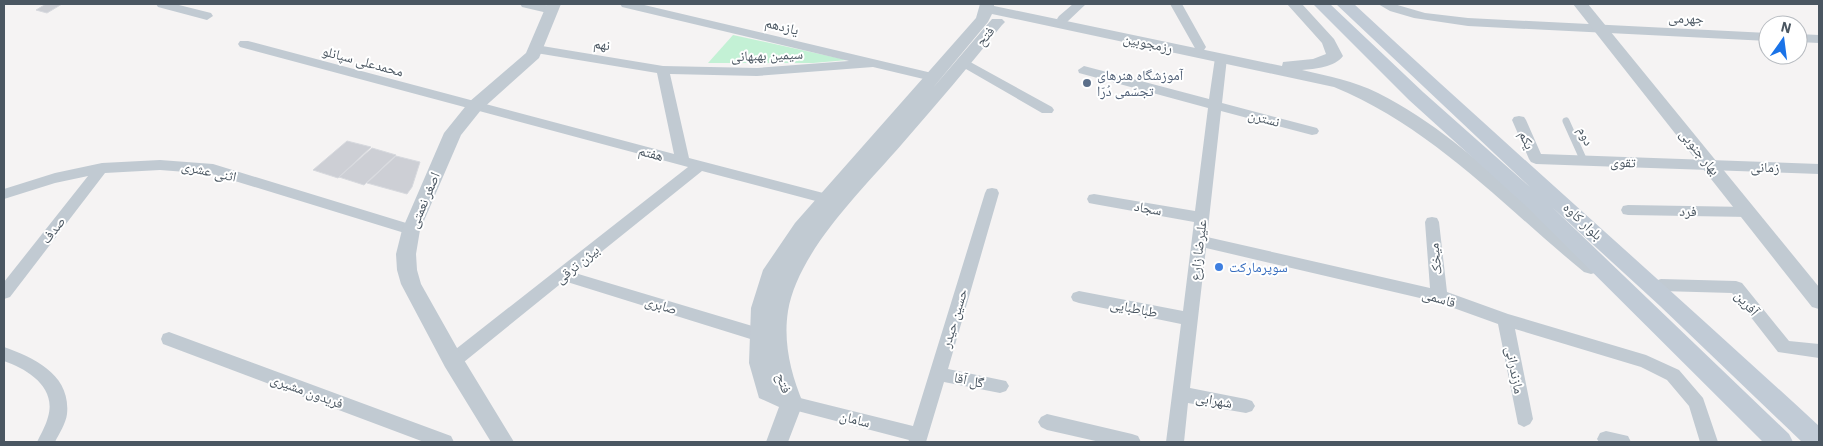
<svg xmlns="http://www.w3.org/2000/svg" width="1823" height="446" viewBox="0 0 1823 446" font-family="'IBM Plex Sans','Noto Naskh Arabic',sans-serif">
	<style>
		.green { fill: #c3f1d5 }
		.building { fill: #cdcfd5; stroke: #d7d9de }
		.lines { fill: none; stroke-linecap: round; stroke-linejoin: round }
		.service { stroke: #c1cad2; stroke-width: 7 }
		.minor { fill: #c1cad2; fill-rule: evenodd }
		.tertiary { fill: #c1cad2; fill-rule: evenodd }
		.secondary { fill: #c1cbd6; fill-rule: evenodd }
		.service-dot { fill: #5c6f8a; stroke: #fff; stroke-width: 2 }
		.shop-dot { fill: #3f7fe0; stroke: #fff; stroke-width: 2 }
		.labels { text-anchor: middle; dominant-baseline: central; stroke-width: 4; stroke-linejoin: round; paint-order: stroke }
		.street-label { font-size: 14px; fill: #4a5661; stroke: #fff }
		.service-label { font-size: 14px; fill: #4e5e75; stroke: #fff; text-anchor: start }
		.shop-label { font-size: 14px; fill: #366cbe; stroke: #fff; text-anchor: start }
	</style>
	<rect width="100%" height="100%" fill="#f5f3f3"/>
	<path class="green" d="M733,35L847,60L813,63H708Z"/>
	<path class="building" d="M46,4H62L47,13L36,10Z
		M347,141L371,147L338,178L313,170Z
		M372,148L396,155L364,185L339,177Z
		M396,156L420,162L412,187L407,194L367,183Z"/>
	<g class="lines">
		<path class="service" d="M1566,121L1584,161"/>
		<path class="minor" d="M156,4H175L211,13L213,16L207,20L158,7Z
			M520,4H540L556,7L558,10L552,14L522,7Z
			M620,4H640L932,73L938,77L932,81L873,67L757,76L670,74L689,158L827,194L832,195L834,199L832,203L827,204L702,171L575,273L766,330L768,335L766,340L760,342L564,281L459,366L453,368L447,366L445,361L447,356L688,167L240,47L238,44L240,41H248L674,154L657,73L536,53L532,52L530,49L532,46L536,45L663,66L757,68L849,61L622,7Z
			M1073,4H1086L1067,22H1059L1057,19L1059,16Z
			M1170,4H1182L1206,47L1204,50H1196Z
			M1378,4H1394L1425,13L1468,18L1768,33V41L1468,26L1414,18L1390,11Z
			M1798,34L1819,35V43L1798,42Z
			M1221,54L1227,58L1222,103L1317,128L1319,131L1317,134L1312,135L1221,111L1207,237L1430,288L1425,222L1427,218L1432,217L1437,218L1439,222L1447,292L1508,314L1646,355L1679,370L1703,398L1718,442H1700L1689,406L1667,380L1641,367L1515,329L1533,419L1530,424L1524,427L1518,424L1498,324L1437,302L1206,248L1190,388L1246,399L1252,401L1255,406L1252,411L1246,413L1188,403L1184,442H1166L1181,324L1079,303L1073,301L1071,297L1073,293L1079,291L1183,311L1194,222L1094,204L1089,203L1087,199L1089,195L1094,194L1195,211L1208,108L1079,73L1078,70L1084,66L1209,99L1215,58Z
			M963,58L1052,107L1054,110L1052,113H1042L959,65L957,62Z
			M1519,116L1524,117L1526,120L1541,154L1819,164V174L1536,164L1531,162L1529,159L1512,120L1514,117Z
			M160,160L213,164L416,226L419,230L416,234L411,235L212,174L160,170L105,173L10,297L4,299V282L88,176L55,183L4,199V189L55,173L102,163Z
			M992,188L997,189L999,193L948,369L1006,381L1009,386L1006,391L1000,393L944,382L926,442H908L909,440L786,408L783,403L786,398L792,396L913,426L985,193L987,189Z
			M1628,205L1749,207L1754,208L1756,212L1754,216L1749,217L1628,215L1623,214L1621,210L1623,206Z
			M1661,279L1736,281L1742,283L1789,341L1819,344V358L1778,352L1732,293L1661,291L1655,289L1653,285L1655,281Z
			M169,332L451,436L454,442H424L163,344L161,339L163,334Z
			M4,347C35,358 71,375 67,414C66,423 59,434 55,442H37C41,434 46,425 48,417C57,387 27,369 4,361Z
			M1047,414L1132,434L1138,436L1141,442H1100L1047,430L1041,427L1038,422L1041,417Z
			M1606,431L1628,436L1631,442H1599L1597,439L1600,433Z"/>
		<path class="tertiary" d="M547,4H561L539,58L481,110L461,135L420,230L416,254L417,270L421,284L461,355L514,442H491L445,367L401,284L397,270L396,254L402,230L444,133L469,102L526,53Z
			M980,4H994V6L1282,66L1283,62L1313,59L1326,54L1322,43L1287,4H1302L1334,39L1343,56C1335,67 1315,69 1302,70C1328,76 1354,81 1378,93C1432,120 1477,160 1522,199C1546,221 1572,241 1598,262L1601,267L1598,272L1591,274L1584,272C1502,205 1433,128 1334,87L992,14L988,22L932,89L992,19H1002L1005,22L1002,25C970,65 936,105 902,144C863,189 798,251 788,311C783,343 791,374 803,403L788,442H766L779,407L759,398L749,363L750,335L751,308L763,270L795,223L976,18Z
			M1573,4H1588L1819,287V309L1812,307Z"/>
		<path class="secondary" d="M1313,4H1330L1423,92L1530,187L1336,4H1354C1507,146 1665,284 1819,426V442H1802L1660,306L1552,207L1789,434L1793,442H1763L1527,207L1409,100Z"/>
	</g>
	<circle class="service-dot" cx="1087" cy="83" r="5"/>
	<circle class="shop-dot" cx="1219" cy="267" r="5"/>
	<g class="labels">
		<g class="street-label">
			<text transform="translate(1686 18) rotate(2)">جهرمی</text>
			<text transform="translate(782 26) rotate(14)">یازدهم</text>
			<text transform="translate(985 36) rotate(-50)">فتح</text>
			<text transform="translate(1148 43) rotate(12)">رزمجوبین</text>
			<text transform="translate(602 44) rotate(9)">نهم</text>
			<text transform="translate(767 55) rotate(-2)">سیمین بهبهانی</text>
			<text transform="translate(363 61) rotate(15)">محمدعلی سپانلو</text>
			<text transform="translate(1264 118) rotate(15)">نسترن</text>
			<text transform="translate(1586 136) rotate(65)">دوم</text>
			<text transform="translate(1527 140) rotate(67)">یکم</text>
			<text transform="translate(1700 152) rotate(51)">بهار جنوبی</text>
			<text transform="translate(651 153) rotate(15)">هفتم</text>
			<text transform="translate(1623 162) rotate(2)">تقوی</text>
			<text transform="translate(1765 167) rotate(1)">زمانی</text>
			<text transform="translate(209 171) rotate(12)">اثنی عشری</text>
			<text transform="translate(424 200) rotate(-67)">اصغر نعمتی</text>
			<text transform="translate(1148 208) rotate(10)">سجاد</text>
			<text transform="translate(1688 211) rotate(1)">فرد</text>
			<text transform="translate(1583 221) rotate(43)">بلوار کاوه</text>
			<text transform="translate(53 230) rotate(-52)">صدف</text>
			<text transform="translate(1198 250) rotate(-83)">علیرضا زارع</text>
			<text transform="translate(1435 259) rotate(-96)">میخک</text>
			<text transform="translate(577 264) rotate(-39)">بیژن ترقی</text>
			<text transform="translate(1439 298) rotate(16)">قاسمی</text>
			<text transform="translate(1747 303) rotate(49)">آفرین</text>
			<text transform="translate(661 305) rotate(17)">صابری</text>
			<text transform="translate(1134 308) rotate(11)">طباطبایی</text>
			<text transform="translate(954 318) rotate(-73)">حسین حیدر</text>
			<text transform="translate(1515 370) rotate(79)">مازندرانی</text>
			<text transform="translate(969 380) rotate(12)">گل آقا</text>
			<text transform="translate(784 383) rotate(71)">فتح</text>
			<text transform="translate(307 391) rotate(20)">فریدون مشیری</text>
			<text transform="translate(1214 400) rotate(10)">شهرابی</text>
			<text transform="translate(855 419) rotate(14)">سامان</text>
		</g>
		<g class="service-label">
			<text x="1097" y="75">آموزشگاه هنرهای<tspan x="1097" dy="16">تجسّمی دُرّا</tspan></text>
		</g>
		<g class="shop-label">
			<text x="1229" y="267">سوپرمارکت</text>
		</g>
	</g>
	<rect width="1823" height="446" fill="none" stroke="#4a5661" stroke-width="10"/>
	<g transform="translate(1783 40) rotate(14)"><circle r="24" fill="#ffffff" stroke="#b7bbc0"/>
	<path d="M0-4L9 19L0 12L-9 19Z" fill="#1a73e8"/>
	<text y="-8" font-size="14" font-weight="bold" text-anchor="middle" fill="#4a5661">N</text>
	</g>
</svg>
